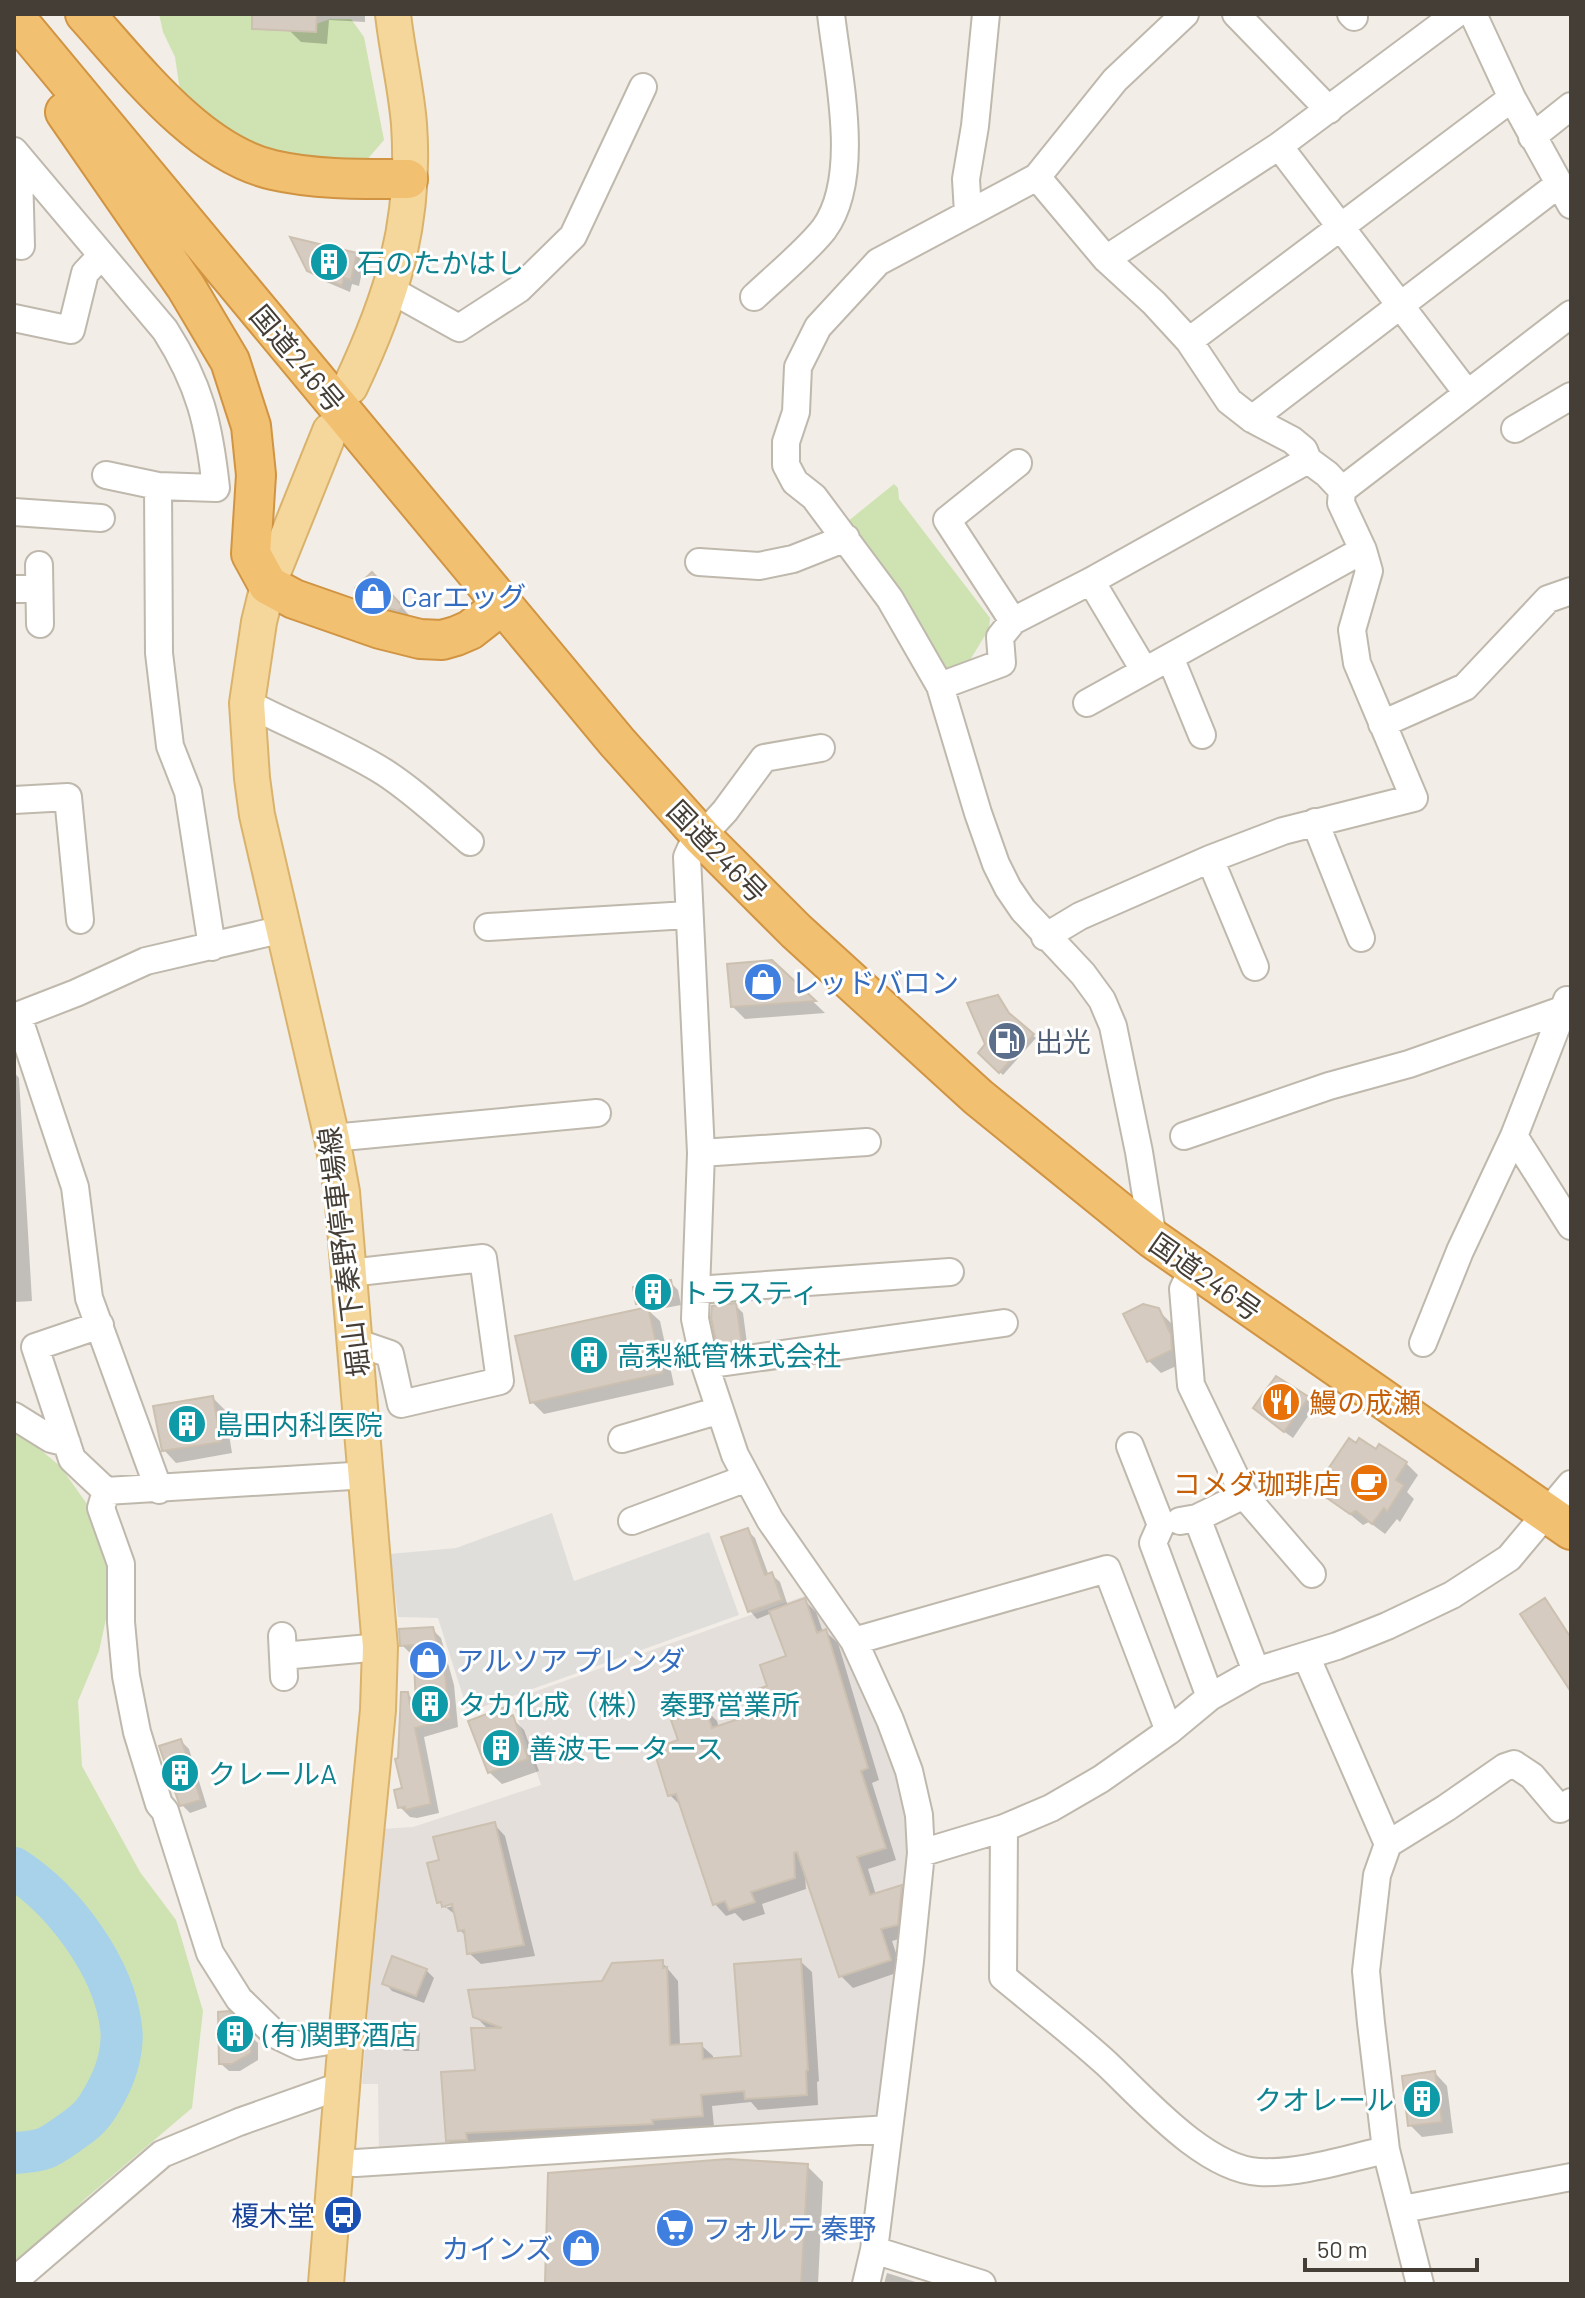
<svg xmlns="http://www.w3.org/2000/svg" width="1585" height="2298" viewBox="0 0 1585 2298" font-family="Barlow,'Noto Sans JP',sans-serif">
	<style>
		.industrial { fill: #e4dfdb }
		.green { fill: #cfe3b2 }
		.parking { fill: #e0dedb }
		.shadow { fill: #0003; fill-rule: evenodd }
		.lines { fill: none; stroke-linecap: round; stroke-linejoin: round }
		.river { stroke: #a7d2ea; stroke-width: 42 }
		.building { fill: #d5cbc0; stroke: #ccc0b0; stroke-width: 2 }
		.minor-casing { stroke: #bfb8ad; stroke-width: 30 }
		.major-casing { stroke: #d9b36c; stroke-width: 38 }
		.highway-casing { stroke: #d09442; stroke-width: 42 }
		.minor { stroke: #fff; stroke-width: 26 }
		.major { stroke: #f6d79b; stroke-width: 34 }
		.highway { stroke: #f2c071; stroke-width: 38 }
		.labels { text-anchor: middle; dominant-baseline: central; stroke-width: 6; stroke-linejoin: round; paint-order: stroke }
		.culture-label { font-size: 28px; fill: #0d838f; stroke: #fff; text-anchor: start }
		.street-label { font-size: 28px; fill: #443e36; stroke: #fff }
		.shop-label { font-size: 28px; fill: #366cbe; stroke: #fff; text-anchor: start }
		.service-label { font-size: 28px; fill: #4e5e75; stroke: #fff; text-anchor: start }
		.food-label { font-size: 28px; fill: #c56008; stroke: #fff; text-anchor: start }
		.transit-label { font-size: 28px; fill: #164399; stroke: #fff; text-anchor: end }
	</style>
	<rect width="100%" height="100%" fill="#f2ede6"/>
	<path class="industrial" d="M810,1594L858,1668L907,1793L912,1834L882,2116L875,2122L379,2153L378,2084H362L382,1829L413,1827L541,1785L511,1700Z"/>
	<path class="green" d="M159,14H277L308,27L330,19H351L364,37L384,140L365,162L325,168L214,130L180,91L175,57L163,32Z
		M894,484L898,488L899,499L990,618L989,629L970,660L946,669L937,665L847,522Z
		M14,1428L60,1466L92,1511L113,1587L99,1651L78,1701L82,1766L140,1872L176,1920L203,2011L192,2108L85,2199L14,2270Z"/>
	<path class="parking" d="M552,1513L574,1581L709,1532L739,1615L468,1712L438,1618L398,1617L390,1554L456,1548Z"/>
	<path class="shadow" d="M290,14H365V22L329,20L327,44L301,42L289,30Z
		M356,255L364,262L359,286L352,284L350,292L317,278L308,270Z
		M380,583L409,615L407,618L376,608L358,589Z
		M772,962L825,1013L745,1019L733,1007Z
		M1011,1017L1036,1038L1003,1075L980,1053Z
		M14,1072L19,1078L32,1301L14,1302Z
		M670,1282L678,1290L681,1305L649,1311L660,1321L674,1385L544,1414L532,1402L644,1310L638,1303Z
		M735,1305L743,1313L748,1351L727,1354L719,1346Z
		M1158,1310L1171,1323L1182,1349L1183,1363L1161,1373L1149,1361Z
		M213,1398L225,1410L232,1453L176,1463L164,1450Z
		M1307,1398L1315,1406L1293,1438L1263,1416Z
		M1406,1463L1418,1475L1407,1492L1414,1499L1400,1522L1397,1519L1385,1534L1369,1522L1363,1525L1330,1498L1342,1481L1330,1468Z
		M747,1530L755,1538L769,1576L772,1575L780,1582L788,1606L804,1600L816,1612L823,1632H826L838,1643L879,1780L872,1783L896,1860L868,1869L876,1895L901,1887L913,1899L909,1936L892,1941L902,1971L853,1988L841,1976L805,1875L806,1889L762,1904L765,1914L743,1921L735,1913L726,1916L715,1904L682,1807L670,1795L681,1741L705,1709L717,1721L719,1728L758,1715L770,1687L788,1658L772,1613L757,1619L750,1611Z
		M432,1629L441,1638L454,1685L458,1727L424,1737L439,1813L417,1818L410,1817L400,1807L405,1790L400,1760L407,1694L418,1704L415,1654H411L402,1645Z
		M504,1710L524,1730L539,1771L502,1784L489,1772Z
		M181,1741L189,1749L207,1807L190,1813L182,1805Z
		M494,1824L505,1836L535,1956L481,1964L469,1953L467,1937L460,1930L457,1916L439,1902L441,1862ZM445,1904H462L445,1908Z
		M800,1961L812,1972L819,2081L817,2082L818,2105L758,2110L751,2102L712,2106L714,2127L459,2152L448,2140L477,2072L489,2030L475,2016L603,1983L662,1962L678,1981L680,2046L701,2045L713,2056V2060L743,2058Z
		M426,1970L434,1978L424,2003L392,1991L385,1983Z
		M228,2014L258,2043V2060L240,2071H229L221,2064Z
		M417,2030L420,2033L419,2051H404L401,2047Z
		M1435,2073L1447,2086L1453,2133L1422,2137L1410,2125Z
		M807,2166L823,2182L818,2284H547Z
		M887,2273L922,2284H884Z"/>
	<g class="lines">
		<path class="river" d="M14,1868C64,1900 114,1967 121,2027C124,2049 116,2074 106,2092C97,2109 91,2118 75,2129C48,2148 47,2151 14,2153"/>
	</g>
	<path class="building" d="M252,14H317L316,32L252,29Z
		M290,237L357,253L351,280L344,278L342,286L307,271Z
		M372,572L403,607L398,611L366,601L355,588Z
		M772,960L816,1001L731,1007L727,964Z
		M998,995L1009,1013L1034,1034L999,1073L978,1053L985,1044L967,1003Z
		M671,1280L674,1297L636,1304L633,1287Z
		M736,1303L742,1344L717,1347L711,1318L712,1306Z
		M1143,1304L1159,1308L1171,1335L1172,1350L1147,1362L1123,1314Z
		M648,1307L663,1373L530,1403L515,1336Z
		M1276,1376L1309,1397L1284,1432L1253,1408Z
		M213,1396L221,1442L162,1451L153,1406Z
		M1349,1438L1356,1443L1359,1438L1376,1449L1379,1444L1407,1462L1396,1480L1404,1485L1387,1512L1384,1508L1372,1524L1356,1511L1350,1514L1327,1498L1341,1479L1328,1469Z
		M748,1528L765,1575L772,1572L782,1600L748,1612L721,1537Z
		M805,1598L817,1633L826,1629L868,1768L861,1771L886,1848L857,1857L870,1895L902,1885L898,1925L881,1929L891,1960L839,1977L797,1852L794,1853L795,1878L751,1892L755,1902L729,1910L725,1901L713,1905L676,1794L668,1796L655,1754L662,1752L661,1746L678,1740L671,1720L705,1707L712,1728L756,1713L749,1692L767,1686L760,1665L786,1656L769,1611Z
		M1545,1598L1571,1638V1692L1520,1614Z
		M433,1627L445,1674L450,1718L415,1728L431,1804L405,1810V1807L398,1808L394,1790L402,1788L395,1759L398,1758L401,1692H408L410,1704L416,1703L413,1645L400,1646L399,1629Z
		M505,1707L508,1717L513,1715L528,1759L488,1773L468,1721Z
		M181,1739L201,1800L180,1806L159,1746Z
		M495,1822L524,1945L467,1954L464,1930L458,1931L452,1904L442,1907L441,1902L437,1903L427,1863L439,1860L433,1837Z
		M392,1956L427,1969L416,1996L382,1984Z
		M801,1959L808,2070L806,2071L807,2095L745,2099L744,2091L701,2095L703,2116L652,2120L653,2124L466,2133L467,2140L446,2141L441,2072L475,2070L471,2028H502L473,2017L468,1990L602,1981L612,1963L663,1960V1968L667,1967L670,2045L702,2043L703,2059L741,2056L734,1964Z
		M229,2011L251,2033V2053L232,2064H219L218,2012Z
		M399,2028H417V2048H399Z
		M1435,2071L1442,2122L1408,2126L1402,2076Z
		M728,2159L808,2164L801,2284H545L548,2173Z"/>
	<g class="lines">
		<g class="minor-casing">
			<path id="minor" d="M1236,14L1329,110
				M1351,14L1354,17
				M1473,14L1512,98L1571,205
				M1532,137L1571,106
				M1279,146L1467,393
				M14,151L165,330C200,385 209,424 216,488L158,486L159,653L170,746L188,792L212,947
				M1037,177L1106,259L1154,303L1189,341L1229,401L1252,419L1292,440L1304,450L1308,460
				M968,213L966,179L975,126L986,14
				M21,246L19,171L24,164
				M1106,259L1279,146L1456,14
				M391,290L459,328L519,289L573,236L643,87
				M754,297C775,277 807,251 824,229C862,177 838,76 831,14
				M14,318L71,330L85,273L101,256
				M1189,341L1512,98
				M1252,419L1559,184
				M1515,429L1571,396
				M106,475L158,486
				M1342,490L1571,314
				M14,512L101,518
				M699,562L759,566L793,559L846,538
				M39,565L40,624
				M1091,581L1144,670
				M14,589H39
				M1013,621L947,520L1018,463
				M1170,657L1202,735
				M940,686L1002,663L1000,637L1013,621L1091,581L1308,460L1327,474L1342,490L1341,503L1363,550L1087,703
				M247,703C293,727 341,745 384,772C415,792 442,818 470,842
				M1382,724L1465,687L1548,599L1571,591
				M821,748L764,758L725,811L691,848L687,857L701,1153L695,1319L705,1365L735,1455L770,1520L854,1641L890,1720L909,1771L919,1815L921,1853L910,1961L874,2250L866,2284
				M14,800L68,797L80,920
				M1315,822L1361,938
				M1210,859L1255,967
				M488,927L688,915
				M1045,937L1080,916L1210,859L1283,831L1414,798L1357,663L1352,630L1369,571L1363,550
				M18,1016L75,1187L89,1298L159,1490
				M14,1017L76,993L146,961L284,929
				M1184,1136L1329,1086L1409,1064L1562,1010
				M1514,1136L1571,1226
				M332,1138L597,1113
				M701,1153L867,1142
				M1153,1239L1139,1152L1113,1026L1102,1000L1083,974L1023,910L1008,888L996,864L978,813L940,686L890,599L814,497L795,482L786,465V442L796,412L798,367L818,327L878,262L1037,177L1115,80L1185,14
				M1193,1268L1183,1289L1191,1385L1244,1495L1312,1574
				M349,1273L483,1258L500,1381L401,1404L390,1354L355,1342
				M696,1290L950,1272
				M100,1325L35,1347L72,1459L106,1491L368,1475
				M1423,1343L1460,1251L1514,1136L1567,1000
				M705,1365L1004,1323
				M14,1416L51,1439L67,1443
				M622,1439L720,1410
				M1130,1446L1161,1525L1153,1543L1210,1697
				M106,1491L101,1508L121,1564V1622L126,1676L137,1732L159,1804L165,1811L210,1953L239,1999L276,2035L299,2046L346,2038
				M1197,1518L1256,1671
				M632,1521L747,1478
				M1180,1521L1197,1518L1244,1495
				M282,1636L284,1677
				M854,1641L1107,1569L1169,1731
				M283,1656L380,1647
				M1306,1656L1388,1844
				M1004,1828L1003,1977C1038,2006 1074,2034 1107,2064C1144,2099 1205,2169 1259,2172C1301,2174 1345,2159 1386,2150
				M921,1853L1004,1828L1051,1808L1101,1779L1169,1731L1210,1697L1256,1671L1337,1646L1387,1626L1452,1595L1509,1558L1571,1484
				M336,2162L356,2163L889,2129
				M1403,2209L1571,2177
				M874,2250L982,2284
				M14,2281L162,2154L239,2122L343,2085
				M1420,2284L1386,2150L1371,2023L1366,1971L1377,1875L1388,1844L1446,1808L1505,1767L1514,1764L1532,1776L1560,1809L1571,1802"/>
		</g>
		<g class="major-casing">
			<path id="major" d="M350,387C392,298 416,224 409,124C406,87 397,51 393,14
				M326,2284L346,2038L378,1710L380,1647L342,1192L332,1138L257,815L252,778L247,703L259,622L268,585L330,431"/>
		</g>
		<g class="highway-casing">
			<path id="highway" d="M85,14C134,68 198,153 273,170C316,180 364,179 408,179
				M14,16L617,742L702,837L796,931L978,1097L1153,1239L1571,1530
				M65,112L186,287L230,361L251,426L256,475L251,554L268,585L294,599L380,629L420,639L442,640L456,636L470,630L502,605"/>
		</g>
		<use href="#minor" class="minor"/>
		<use href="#major" class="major"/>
		<use href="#highway" class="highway"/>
	</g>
	<defs>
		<g id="building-disc" transform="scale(2)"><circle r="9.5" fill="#0f9aa8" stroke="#fff"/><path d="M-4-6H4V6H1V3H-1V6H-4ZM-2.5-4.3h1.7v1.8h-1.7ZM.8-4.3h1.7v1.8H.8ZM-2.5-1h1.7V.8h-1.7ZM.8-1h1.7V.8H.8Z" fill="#fff"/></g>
		<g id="shop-disc" transform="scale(2)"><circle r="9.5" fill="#3f7fe0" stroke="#fff"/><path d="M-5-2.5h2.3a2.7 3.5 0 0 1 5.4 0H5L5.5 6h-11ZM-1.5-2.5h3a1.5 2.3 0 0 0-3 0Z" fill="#fff"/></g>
		<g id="fuel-disc" transform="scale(2)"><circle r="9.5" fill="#5c6f8a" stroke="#fff"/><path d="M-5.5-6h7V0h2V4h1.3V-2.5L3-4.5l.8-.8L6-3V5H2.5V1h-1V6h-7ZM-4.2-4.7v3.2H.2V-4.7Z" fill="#fff"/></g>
		<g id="restaurant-disc" transform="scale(2)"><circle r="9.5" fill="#e8710a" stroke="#fff"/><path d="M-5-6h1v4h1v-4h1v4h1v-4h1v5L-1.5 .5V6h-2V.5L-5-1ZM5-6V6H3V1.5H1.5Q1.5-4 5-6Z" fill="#fff"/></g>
		<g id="cafe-disc" transform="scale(2)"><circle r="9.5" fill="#e8710a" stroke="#fff"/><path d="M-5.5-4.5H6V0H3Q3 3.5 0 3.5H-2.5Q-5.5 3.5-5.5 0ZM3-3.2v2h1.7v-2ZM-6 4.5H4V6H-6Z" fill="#fff"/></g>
		<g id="bus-disc" transform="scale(2)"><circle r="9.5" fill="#1a4fb4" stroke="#fff"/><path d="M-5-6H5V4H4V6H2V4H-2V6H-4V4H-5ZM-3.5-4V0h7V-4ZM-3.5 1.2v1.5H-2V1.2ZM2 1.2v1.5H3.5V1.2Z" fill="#fff"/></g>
		<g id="supermarket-disc" transform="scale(2)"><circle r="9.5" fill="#3f7fe0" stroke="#fff"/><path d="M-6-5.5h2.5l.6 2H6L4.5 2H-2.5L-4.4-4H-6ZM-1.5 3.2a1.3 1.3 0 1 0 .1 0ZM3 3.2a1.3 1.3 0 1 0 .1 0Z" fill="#fff"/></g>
	</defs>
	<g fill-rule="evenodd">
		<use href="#building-disc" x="329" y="262"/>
		<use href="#shop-disc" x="373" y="596"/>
		<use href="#shop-disc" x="763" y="982"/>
		<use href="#fuel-disc" x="1007" y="1041"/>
		<use href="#building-disc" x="653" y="1292"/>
		<use href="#building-disc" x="589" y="1355"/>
		<use href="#restaurant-disc" x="1281" y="1402"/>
		<use href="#building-disc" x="187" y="1424"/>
		<use href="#cafe-disc" x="1369" y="1483"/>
		<use href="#shop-disc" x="428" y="1660"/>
		<use href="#building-disc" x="430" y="1704"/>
		<use href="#building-disc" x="501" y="1748"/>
		<use href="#building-disc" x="180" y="1773"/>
		<use href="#building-disc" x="235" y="2034"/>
		<use href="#building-disc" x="1422" y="2099"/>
		<use href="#bus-disc" x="343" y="2215"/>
		<use href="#supermarket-disc" x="675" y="2228"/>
		<use href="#shop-disc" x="581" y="2248"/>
	</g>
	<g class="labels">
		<g class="culture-label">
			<text x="357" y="262">石のたかはし</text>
			<text x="681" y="1292">トラスティ</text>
			<text x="617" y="1355">高梨紙管株式会社</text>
			<text x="215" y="1424">島田内科医院</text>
			<text x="458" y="1704">タカ化成（株） 秦野営業所</text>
			<text x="529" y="1748">善波モータース</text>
			<text x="208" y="1773">クレールA</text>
			<text x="263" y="2034">(有)関野酒店</text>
			<text x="1394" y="2099" text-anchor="end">クオレール</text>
		</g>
		<g class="street-label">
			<text transform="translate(298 358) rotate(50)">国道246号</text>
			<text transform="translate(718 851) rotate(46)">国道246号</text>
			<text transform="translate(343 1252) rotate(-97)">堀山下秦野停車場線</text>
			<text transform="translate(1206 1276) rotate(35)">国道246号</text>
		</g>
		<g class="shop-label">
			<text x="401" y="596">Carエッグ</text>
			<text x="791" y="982">レッドバロン</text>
			<text x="456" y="1660">アルソア プレンダ</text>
			<text x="703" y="2228">フォルテ 秦野</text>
			<text x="553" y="2248" text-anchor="end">カインズ</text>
		</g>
		<g class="service-label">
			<text x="1035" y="1041">出光</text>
		</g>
		<g class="food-label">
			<text x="1309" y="1402">鰻の成瀬</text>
			<text x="1341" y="1483" text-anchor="end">コメダ珈琲店</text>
		</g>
		<g class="transit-label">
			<text x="315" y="2215">榎木堂</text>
		</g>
	</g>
	<rect width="1585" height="2298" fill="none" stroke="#443e36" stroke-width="32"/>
	<path d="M1305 2258v12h172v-12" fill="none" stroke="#443e36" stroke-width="4"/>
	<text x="1317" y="2258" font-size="24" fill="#443e36" stroke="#ffffff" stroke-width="6" paint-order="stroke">50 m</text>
</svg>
